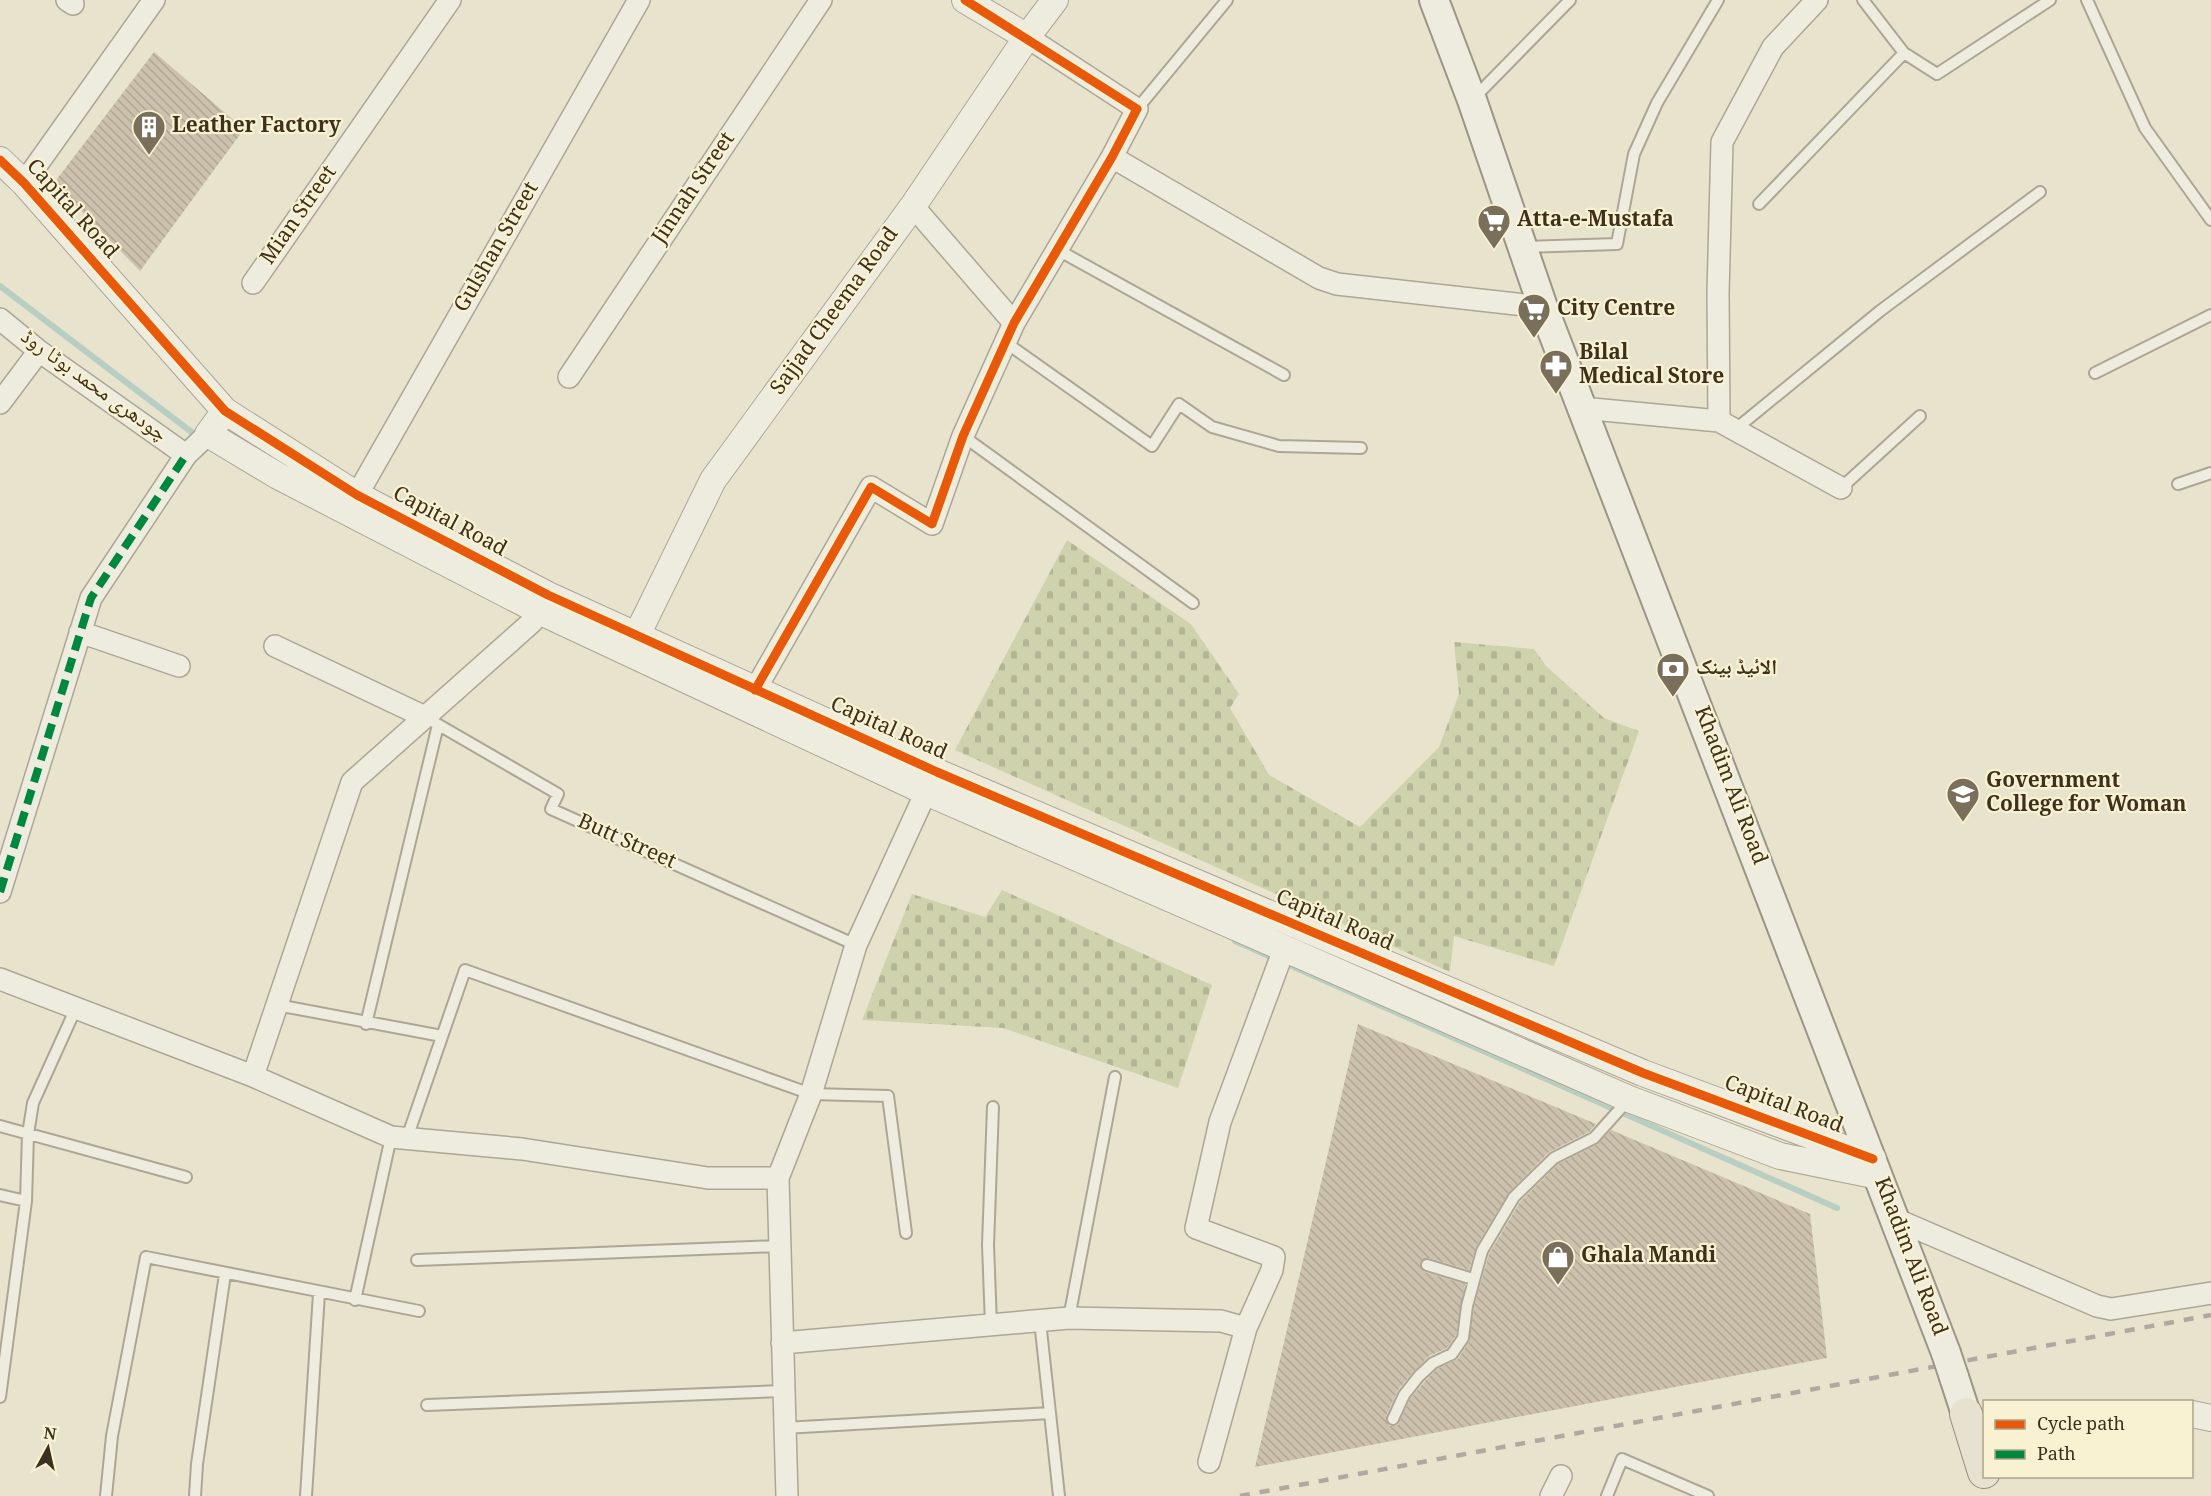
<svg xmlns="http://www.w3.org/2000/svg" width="2211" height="1496" viewBox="0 0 2211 1496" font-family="Georgia,'Noto Naskh Arabic',serif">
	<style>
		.cemetery { fill: url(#cemetery-stones) }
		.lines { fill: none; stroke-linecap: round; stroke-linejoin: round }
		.stream { stroke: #b8cec3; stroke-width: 6 }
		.building { fill: url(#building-back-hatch) }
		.service-casing { stroke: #ada695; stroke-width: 14 }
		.minor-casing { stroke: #ada695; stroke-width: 24 }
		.tertiary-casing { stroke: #ada695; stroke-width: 28 }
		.secondary-casing { stroke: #9c9685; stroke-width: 32 }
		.primary-casing { stroke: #928c7c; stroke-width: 34 }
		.service { stroke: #eeecdf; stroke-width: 10 }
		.minor { stroke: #eeecdf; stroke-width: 21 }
		.tertiary { stroke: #eeecdf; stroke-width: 26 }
		.secondary { stroke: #eeecdf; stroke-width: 28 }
		.primary { stroke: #e6e2cf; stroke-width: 32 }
		.rail { stroke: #aeaa9f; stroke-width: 4.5; stroke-dasharray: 10 10; stroke-linecap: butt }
		.secondary-bridge-casing { stroke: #9c9685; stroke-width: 32; stroke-linecap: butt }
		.secondary-bridge { stroke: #eeecdf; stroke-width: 28 }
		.quiet { stroke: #00873e; stroke-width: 8; stroke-dasharray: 15 8; stroke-linecap: butt }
		.cycleway-casing { stroke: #f9f2d2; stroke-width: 13 }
		.cycleway { stroke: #e8590c; stroke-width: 9 }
		.labels { text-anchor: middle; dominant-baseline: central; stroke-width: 4.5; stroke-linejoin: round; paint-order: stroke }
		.poi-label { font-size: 21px; font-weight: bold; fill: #3d301c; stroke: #f9f2d2; text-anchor: start }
		.street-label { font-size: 21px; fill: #3d301c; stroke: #f9f2d2 }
	</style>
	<defs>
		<pattern id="cemetery-stones" width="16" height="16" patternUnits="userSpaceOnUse" patternTransform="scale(1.5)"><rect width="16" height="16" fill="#cfd3ad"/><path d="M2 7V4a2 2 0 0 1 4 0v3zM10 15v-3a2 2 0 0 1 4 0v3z" fill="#b3b594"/></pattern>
		<pattern id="building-back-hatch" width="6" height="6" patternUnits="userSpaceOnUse" patternTransform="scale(1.5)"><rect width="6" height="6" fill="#ccc1ad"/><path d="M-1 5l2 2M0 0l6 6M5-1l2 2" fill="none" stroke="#b0a694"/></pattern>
	</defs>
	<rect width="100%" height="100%" fill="#e8e3cc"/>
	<path class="cemetery" d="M1067,540L1191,624L1239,694L1230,708L1269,775L1360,827L1439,747L1459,694L1454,642L1534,649L1546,666L1604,718L1639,731L1554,966L1454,936L1450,972L955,750Z
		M1002,890L1212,985L1178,1088L1003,1028L862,1020L912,894L985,917Z"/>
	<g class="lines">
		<path class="stream" d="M0,286L198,437
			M1235,941L1837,1208"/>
	</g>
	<path class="building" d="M154,52L244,129L140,271L54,183Z
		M1358,1024L1596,1124L1589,1132L1549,1152L1509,1192L1476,1247L1469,1270L1429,1258L1422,1260L1420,1266L1424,1272L1465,1284L1456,1335L1447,1348L1429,1356L1414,1371L1398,1390L1386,1416L1389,1426L1398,1425L1410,1399L1425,1381L1437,1369L1458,1359L1469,1342L1474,1307L1489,1254L1520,1202L1558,1164L1598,1144L1611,1130L1810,1214L1827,1358L1255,1467Z"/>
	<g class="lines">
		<g class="service-casing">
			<path id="service" d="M1863,0L1904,53L1937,74L2050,0
				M2087,0L2145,128L2211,220
				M1474,98L1570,0
				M1137,109L1227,0
				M1759,204L1904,53
				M1524,247L1617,244L1634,154L1657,103L1718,0
				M1058,250L1284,375
				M1005,342L1152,446L1179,404L1212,427L1279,446L1361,448
				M2095,373L2211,315
				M1737,428L1880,311L2040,192
				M963,436L1193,603
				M2178,484L2211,473
				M1841,488L1920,416
				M425,717L558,794L551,809L856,945
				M277,1005L442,1036
				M366,1024L438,725
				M0,1126L186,1177
				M407,1138L465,970L811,1094L888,1096L906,1233
				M0,1195L26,1201
				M417,1260L780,1246
				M1427,1265L1473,1279
				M355,1300L391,1137
				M1069,1318L1115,1077
				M1040,1321L1059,1496
				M991,1325L988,1245L993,1107
				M0,1397L26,1201L28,1134L33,1103L76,1008
				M427,1405L783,1391
				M1393,1419L1404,1395L1419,1376L1433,1363L1452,1354L1463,1338L1467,1306L1482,1251L1514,1197L1554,1158L1594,1138L1629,1099
				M784,1428L1050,1413
				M106,1496L112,1436L146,1257L419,1311
				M195,1496L197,1464L225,1274
				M306,1496L319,1293
				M1607,1496L1622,1459L1708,1496"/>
		</g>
		<g class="minor-casing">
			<path id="minor" d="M67,0L73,4
				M1112,157L1319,278L1337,284L1543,307
				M24,183L154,0
				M913,206L1014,323
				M253,283L450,0
				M0,319L39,351L186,455
				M569,377L821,0
				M0,403L39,351
				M1582,408L1719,421L1841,488
				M1719,421L1718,293L1722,142L1773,47L1817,0
				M357,495L639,0
				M80,632L179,666
				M275,646L425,717
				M755,690L871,487L932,524L963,436L1014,323L1112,157L1137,109L1027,37
				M0,892L91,598L186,455L208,434
				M0,979L253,1076L391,1137L522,1149L708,1178H778
				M253,1076L352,782L532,622L539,611
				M1895,1219L2097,1306L2111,1309L2211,1293
				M782,1343L1069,1318L1221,1321L1246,1328
				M1209,1462L1246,1328L1272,1270L1274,1257L1196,1228L1220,1122L1284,949
				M787,1496L778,1178L811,1094L856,945L926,792
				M1551,1496L1561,1476"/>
		</g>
		<g class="tertiary-casing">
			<path id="tertiary" d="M965,0L1027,37
				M0,160L24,183L225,411L357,495L548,595L937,772L1643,1073L1873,1159
				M225,411L208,434L278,476L539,611L926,792L1629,1099L1780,1156L1878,1176
				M637,635L713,480L913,206L1027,37L1055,0
				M2192,1414L2211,1418"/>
		</g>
		<g class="secondary-casing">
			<path id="secondary" d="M1434,0L1472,100L1543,307L1946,1353
				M1954,1377L1966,1414"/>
		</g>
		<g class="primary-casing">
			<path id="primary" d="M1966,1414L1984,1472"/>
		</g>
		<use href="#service" class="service"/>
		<use href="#minor" class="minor"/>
		<use href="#tertiary" class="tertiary"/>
		<use href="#secondary" class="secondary"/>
		<use href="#primary" class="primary"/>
		<path class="rail" d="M1240,1496L2211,1315"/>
		<g class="secondary-bridge-casing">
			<path id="secondary-bridge" d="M1946,1353L1954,1377"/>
		</g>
		<use href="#secondary-bridge" class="secondary-bridge"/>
		<path class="quiet" d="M0,892L91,598L186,455"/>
		<g class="cycleway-casing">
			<path id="cycleway" d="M0,160L24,183L225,411L357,495L548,595L937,772L1643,1073L1873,1159
				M755,690L871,487L932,524L963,436L1014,323L1112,157L1137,109L965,0"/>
		</g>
		<use href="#cycleway" class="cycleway"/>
	</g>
	<defs>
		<g id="building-pin" transform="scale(1.725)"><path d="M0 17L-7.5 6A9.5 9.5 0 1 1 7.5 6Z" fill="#796f5a" stroke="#f9f2d2"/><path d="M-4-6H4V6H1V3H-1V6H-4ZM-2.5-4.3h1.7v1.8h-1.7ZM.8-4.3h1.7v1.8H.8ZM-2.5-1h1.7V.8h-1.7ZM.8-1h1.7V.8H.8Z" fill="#fff"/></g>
		<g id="supermarket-pin" transform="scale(1.725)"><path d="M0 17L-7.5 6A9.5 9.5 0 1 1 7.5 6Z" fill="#796f5a" stroke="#f9f2d2"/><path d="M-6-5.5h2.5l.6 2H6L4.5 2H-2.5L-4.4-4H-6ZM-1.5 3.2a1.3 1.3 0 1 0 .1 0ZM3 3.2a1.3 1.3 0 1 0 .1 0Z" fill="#fff"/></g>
		<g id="pharmacy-pin" transform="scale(1.725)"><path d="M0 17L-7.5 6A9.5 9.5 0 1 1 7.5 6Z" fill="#796f5a" stroke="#f9f2d2"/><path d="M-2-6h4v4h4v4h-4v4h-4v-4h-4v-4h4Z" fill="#fff"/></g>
		<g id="bank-pin" transform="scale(1.725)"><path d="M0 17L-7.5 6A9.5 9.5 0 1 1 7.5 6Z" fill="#796f5a" stroke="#f9f2d2"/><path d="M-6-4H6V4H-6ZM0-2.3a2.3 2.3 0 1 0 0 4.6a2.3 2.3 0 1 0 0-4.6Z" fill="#fff"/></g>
		<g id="university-pin" transform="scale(1.725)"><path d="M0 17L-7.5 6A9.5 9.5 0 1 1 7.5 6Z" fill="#796f5a" stroke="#f9f2d2"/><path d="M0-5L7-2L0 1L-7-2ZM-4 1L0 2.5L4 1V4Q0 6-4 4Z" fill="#fff"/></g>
		<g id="shop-pin" transform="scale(1.725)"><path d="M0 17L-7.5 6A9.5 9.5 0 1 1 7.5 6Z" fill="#796f5a" stroke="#f9f2d2"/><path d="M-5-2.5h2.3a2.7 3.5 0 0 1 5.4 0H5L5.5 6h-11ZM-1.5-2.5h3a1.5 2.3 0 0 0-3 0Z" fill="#fff"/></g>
	</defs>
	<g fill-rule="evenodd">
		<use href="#building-pin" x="149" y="127"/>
		<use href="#supermarket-pin" x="1494" y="221"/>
		<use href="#supermarket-pin" x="1534" y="310"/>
		<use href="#pharmacy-pin" x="1556" y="366"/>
		<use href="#bank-pin" x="1673" y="669"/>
		<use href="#university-pin" x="1963" y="794"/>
		<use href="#shop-pin" x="1558" y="1257"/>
	</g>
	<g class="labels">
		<g class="poi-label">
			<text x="172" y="127">Leather Factory</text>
			<text x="1517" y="221">Atta-e-Mustafa</text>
			<text x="1557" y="310">City Centre</text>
			<text x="1579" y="354">Bilal<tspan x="1579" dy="24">Medical Store</tspan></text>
			<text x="1696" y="669">الائیڈ بینک</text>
			<text x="1986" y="782">Government<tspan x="1986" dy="24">College for Woman</tspan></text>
			<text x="1581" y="1257">Ghala Mandi</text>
		</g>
		<g class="street-label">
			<text transform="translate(695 189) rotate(-56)">Jinnah Street</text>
			<text transform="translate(71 210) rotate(48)">Capital Road</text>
			<text transform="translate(300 216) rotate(-55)">Mian Street</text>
			<text transform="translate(498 248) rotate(-60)">Gulshan Street</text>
			<text transform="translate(836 312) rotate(-54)">Sajjad Cheema Road</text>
			<text transform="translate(93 387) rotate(36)">چودھری محمد بوٹا روڈ</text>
			<text transform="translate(449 523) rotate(28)">Capital Road</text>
			<text transform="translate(888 730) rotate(24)">Capital Road</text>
			<text transform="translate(1729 786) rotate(69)">Khadim Ali Road</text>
			<text transform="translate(626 843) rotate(24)">Butt Street</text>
			<text transform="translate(1334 922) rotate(23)">Capital Road</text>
			<text transform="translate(1783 1106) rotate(21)">Capital Road</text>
			<text transform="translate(1909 1257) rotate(69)">Khadim Ali Road</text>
		</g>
	</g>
	<rect x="1983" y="1400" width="210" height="78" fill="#f9f2d2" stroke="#aea489" stroke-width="1.5"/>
	<rect x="1995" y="1420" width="30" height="9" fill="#e8590c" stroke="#aea489" stroke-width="1.5"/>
	<text x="2037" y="1430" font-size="18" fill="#3d301c">Cycle path</text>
	<rect x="1995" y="1450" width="30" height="9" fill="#00873e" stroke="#aea489" stroke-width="1.5"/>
	<text x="2037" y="1460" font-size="18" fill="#3d301c">Path</text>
	<g transform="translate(48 1448) rotate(8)" stroke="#f9f2d2" stroke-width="4.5" paint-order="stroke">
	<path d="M0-4.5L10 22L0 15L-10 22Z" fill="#3d301c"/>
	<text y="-9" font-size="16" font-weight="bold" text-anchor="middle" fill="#3d301c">N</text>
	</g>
</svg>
